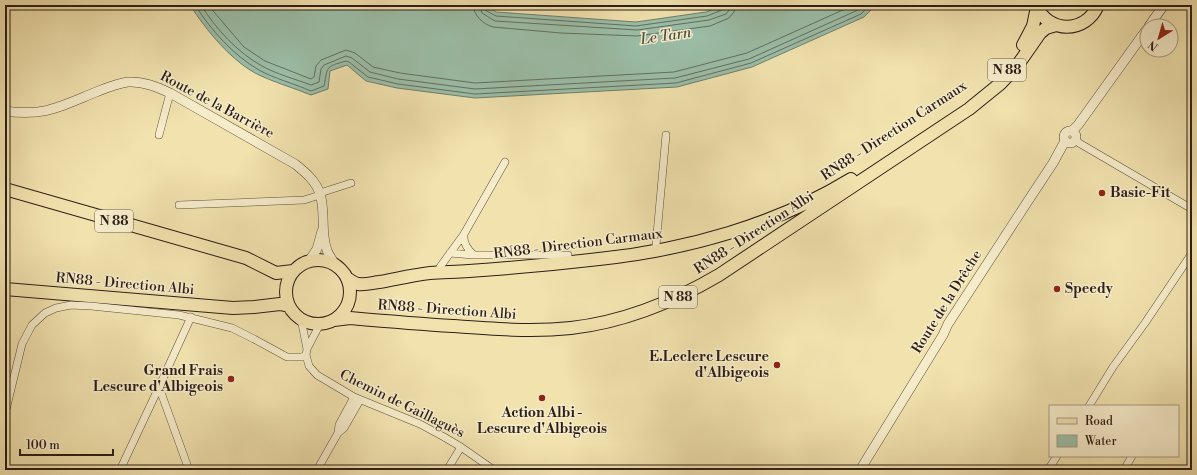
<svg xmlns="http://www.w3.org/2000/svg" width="1197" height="475" viewBox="0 0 1197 475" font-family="'Libre Bodoni',serif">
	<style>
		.water { fill: #9bbea8; stroke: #6f7e6e }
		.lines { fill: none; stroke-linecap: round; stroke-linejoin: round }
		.shore { stroke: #646e60; stroke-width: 1 }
		.minor-casing { stroke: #5d4f3e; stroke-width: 8 }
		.tertiary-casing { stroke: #5d4f3e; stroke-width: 10 }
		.primary-casing { stroke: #2c1e18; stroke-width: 14 }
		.minor { stroke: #f6ecca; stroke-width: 7 }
		.tertiary { stroke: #f6ecca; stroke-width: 9 }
		.primary { stroke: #f1e2ae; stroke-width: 12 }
		.poi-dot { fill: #8f2418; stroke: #f6ecca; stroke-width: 1.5 }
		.labels { text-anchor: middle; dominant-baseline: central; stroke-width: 3; stroke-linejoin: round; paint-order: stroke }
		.shield { fill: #f6ecca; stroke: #695c4d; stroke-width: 1 }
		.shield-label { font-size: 13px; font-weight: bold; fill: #2c1e18 }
		.street-label { font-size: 14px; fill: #2c1e18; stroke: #f6ecca }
		.poi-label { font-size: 14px; font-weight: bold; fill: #2c1e18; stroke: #f6ecca; text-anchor: start }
		.water-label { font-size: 15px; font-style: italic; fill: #4d4e43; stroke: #f6ecca }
	</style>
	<rect width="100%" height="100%" fill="#f1e2ae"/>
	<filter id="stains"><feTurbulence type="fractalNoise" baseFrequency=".005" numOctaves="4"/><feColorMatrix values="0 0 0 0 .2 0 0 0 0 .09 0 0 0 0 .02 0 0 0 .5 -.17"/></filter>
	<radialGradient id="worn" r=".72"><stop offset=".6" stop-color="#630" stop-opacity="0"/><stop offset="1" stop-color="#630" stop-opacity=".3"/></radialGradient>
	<path class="water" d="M190,5H486L496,12L636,22L706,12L725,5H876L864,17L752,67L677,87L475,98L397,88L366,81L347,65L330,71L328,89L311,95C294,88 276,83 259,75C232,62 206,30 190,5Z"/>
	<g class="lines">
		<path class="shore" d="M195,5C211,30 233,55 259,70C273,78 295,84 311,91L324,86C328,66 325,67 346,61L349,62L368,77L398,84L475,94L676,83L751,63L861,14L870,5
			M201,5C215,28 238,53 262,66C276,74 295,79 311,85L319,82L321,69L324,65L346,56L352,58L370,72L398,79L475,89L675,78L749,59L858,10L863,5
			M208,5L244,47L265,61L311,79L314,77L316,66L321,60L346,50L355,53L373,67L400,73L475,83L674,72L747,53L854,5
			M473,5C474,16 483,24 493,27L561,33L637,36L710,26L729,18L734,12L735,5
			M479,5L482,13L495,21L637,30L709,20L726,14L729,10V5
			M484,5L485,10L496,16L636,26L707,16L722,10L724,5"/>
		<g class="minor-casing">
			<path id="minor" d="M159,135L170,93
				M1076,139L1079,143L1192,209
				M320,193L351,183
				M179,205L304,200L320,195
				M464,234C463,242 467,249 474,255H568
				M656,245L666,135
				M450,253L473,255
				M440,267L464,234L505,162
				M301,319L307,349
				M320,324L307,349L306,355L309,366L317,375L354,397L420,424L444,437L461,447L494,470
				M354,397L339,425L338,433L344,428L360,400
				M1089,406L1113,367L1145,323L1192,253
				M5,414L22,344L32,325L45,313L56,308L71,305L91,306L179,315L232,328L254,339L287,357H302L306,355
				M120,470L159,387
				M189,470L159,387L191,317
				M317,470L338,433
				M447,470L461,447
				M1048,470L1057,456
				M1124,470L1132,456"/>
		</g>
		<g class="tertiary-casing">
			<path id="tertiary" d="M1149,26L1164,5
				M5,111C44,117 62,106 96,92C106,88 118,83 128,82C143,81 157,87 170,93L295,164C305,172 316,181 320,194C326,212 320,232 327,250C328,254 332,259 334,263
				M1064 137a6 6 0 1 1 12 0a6 6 0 1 1-12 0Z
				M1072,131L1078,125L1147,29
				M309,261L317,249L322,231
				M860,470L943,335L948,324L1026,204L1053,163L1065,141"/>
		</g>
		<g class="primary-casing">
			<path id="primary" d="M1036,5C1048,34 1086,34 1098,5
				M1023,45L1033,26L1037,7
				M5,189L246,258L276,273L293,271
				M286 292a32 32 0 1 1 64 0a32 32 0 1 1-64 0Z
				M347,278C351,281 354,283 358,284C365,285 372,283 379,282C396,279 413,275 430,273C443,272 456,272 469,271C512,268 556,264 599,259C685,250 776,225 851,179
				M5,289L233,308L254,307L280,304L289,306
				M334,320L350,318C384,321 419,324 453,326C493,329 532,332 571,328C624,322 675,301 719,275L969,109L1001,83L1017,66L1040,33L1046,28L1056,25"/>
		</g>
		<use href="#minor" class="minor"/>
		<use href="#tertiary" class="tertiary"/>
		<use href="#primary" class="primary"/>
	</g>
	<g class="poi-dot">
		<circle cx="1102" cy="193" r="4"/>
		<circle cx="1057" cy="289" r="4"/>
		<circle cx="777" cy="365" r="4"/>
		<circle cx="231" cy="379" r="4"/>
		<circle cx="542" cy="398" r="4"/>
	</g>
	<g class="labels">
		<g class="shield">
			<rect x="988" y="59" width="38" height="22" rx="3"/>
			<rect x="95" y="210" width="38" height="22" rx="3"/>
			<rect x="659" y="286" width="38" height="22" rx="3"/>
		</g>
		<g class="shield-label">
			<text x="1007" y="70">N 88</text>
			<text x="114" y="221">N 88</text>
			<text x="678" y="297">N 88</text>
		</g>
		<g class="street-label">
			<text transform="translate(217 105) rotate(28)">Route de la Barrière</text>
			<text transform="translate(894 131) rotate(-33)">RN88 - Direction Carmaux</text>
			<text transform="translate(754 233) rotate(-33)">RN88 - Direction Albi</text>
			<text transform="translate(578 244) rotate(-7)">RN88 - Direction Carmaux</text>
			<text transform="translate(125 284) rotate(5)">RN88 - Direction Albi</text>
			<text transform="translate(947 302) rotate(-58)">Route de la Drêche</text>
			<text transform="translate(447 310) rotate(4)">RN88 - Direction Albi</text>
			<text transform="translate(402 404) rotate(26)">Chemin de Gaillaguès</text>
		</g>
		<g class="poi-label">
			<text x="1110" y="193">Basic-Fit</text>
			<text x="1065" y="289">Speedy</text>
			<text x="769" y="357" text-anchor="end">E.Leclerc Lescure<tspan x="769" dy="16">d'Albigeois</tspan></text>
			<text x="223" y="371" text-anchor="end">Grand Frais<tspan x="223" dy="16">Lescure d'Albigeois</tspan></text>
			<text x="542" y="413" text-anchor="middle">Action Albi -<tspan x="542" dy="16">Lescure d'Albigeois</tspan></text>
		</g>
		<g class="water-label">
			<text transform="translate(666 36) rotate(-8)">Le Tarn</text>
		</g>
	</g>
	<rect width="1197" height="475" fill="none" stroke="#f1e2ae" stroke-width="20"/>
	<rect x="6" y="6" width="1185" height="463" fill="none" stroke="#2c1e18" stroke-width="2"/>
	<rect x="10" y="10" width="1177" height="455" fill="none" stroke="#2c1e18"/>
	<rect x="1049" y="405" width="130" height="52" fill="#f6ecca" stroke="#a59a83"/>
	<rect x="1057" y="418" width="20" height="6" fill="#f1e2ae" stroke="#a59a83"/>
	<text x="1085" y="425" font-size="12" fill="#2c1e18">Road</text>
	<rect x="1057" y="435" width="20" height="12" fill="#9bbea8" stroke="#a59a83"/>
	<text x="1085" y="445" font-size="12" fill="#2c1e18">Water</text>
	<g transform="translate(1159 38) rotate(217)"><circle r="19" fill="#f6ecca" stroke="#a59a83"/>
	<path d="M0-3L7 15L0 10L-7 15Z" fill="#8f2418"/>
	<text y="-6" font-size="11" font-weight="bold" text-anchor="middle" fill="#2c1e18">N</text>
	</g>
	<path d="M20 449v6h93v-6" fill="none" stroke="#2c1e18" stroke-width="2"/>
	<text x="26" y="449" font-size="12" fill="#2c1e18" stroke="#f6ecca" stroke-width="3" paint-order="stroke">100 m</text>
	<rect width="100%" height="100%" filter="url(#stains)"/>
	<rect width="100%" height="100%" fill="url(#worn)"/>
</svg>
